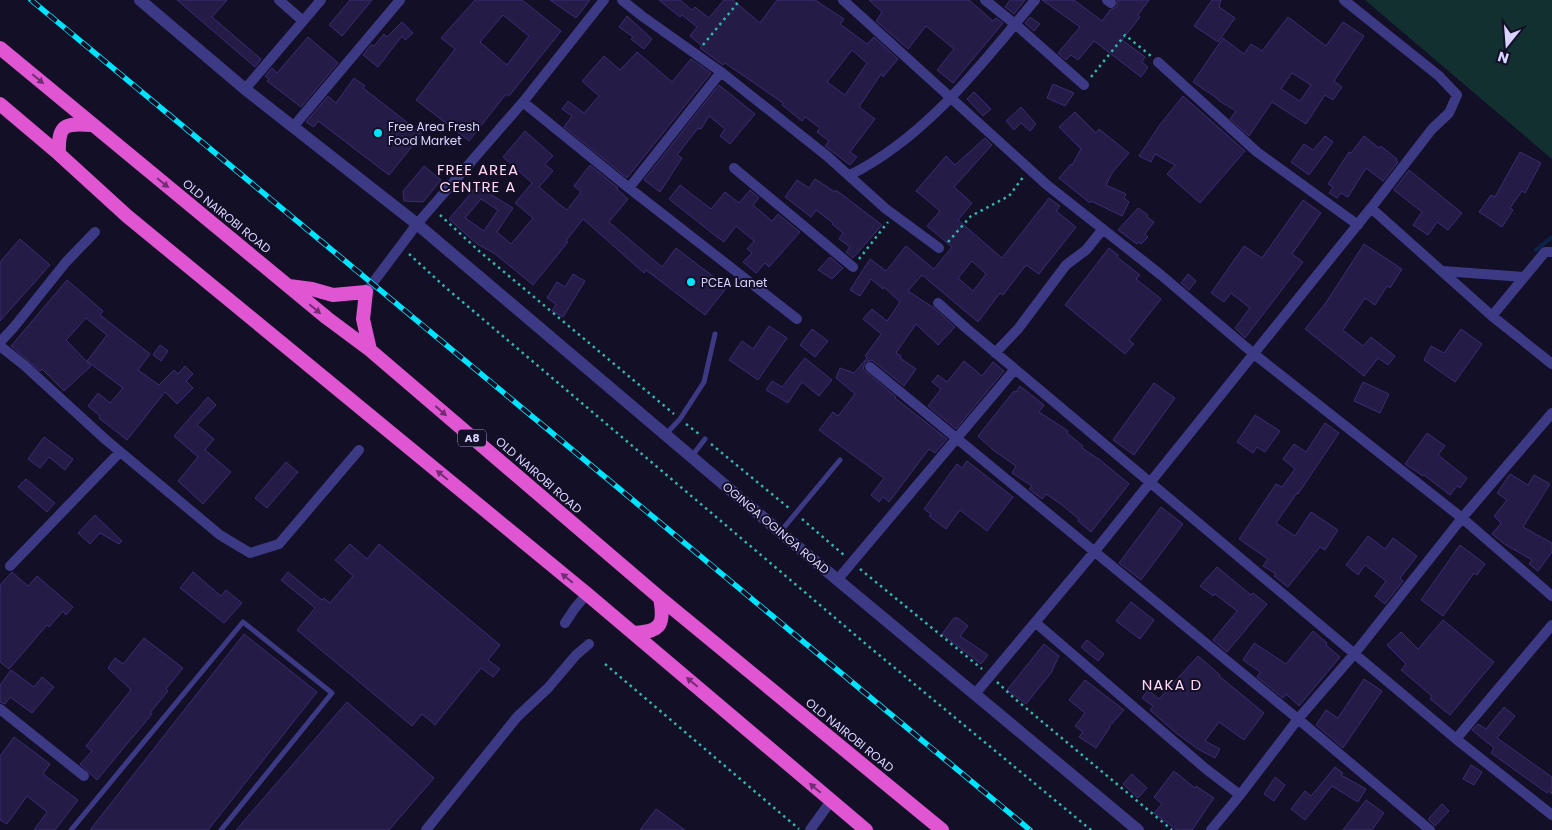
<svg xmlns="http://www.w3.org/2000/svg" width="1552" height="830" viewBox="0 0 1552 830" font-family="Poppins,sans-serif">
	<style>
		.green { fill: #12302f }
		.lines { fill: none; stroke-linecap: round; stroke-linejoin: round }
		.stream { stroke: #0c2248; stroke-width: 4 }
		.building { fill: #241b47; stroke: #3b2d73; fill-rule: evenodd }
		.path { stroke: #2fb8b0; stroke-width: 2.5; stroke-dasharray: 2.5 4; stroke-linecap: butt }
		.service { stroke: #3d3a85; stroke-width: 5 }
		.minor { stroke: #3d3a85; stroke-width: 10 }
		.tertiary { stroke: #3d3a85; stroke-width: 12 }
		.trunk { stroke: #e055d1; stroke-width: 14 }
		.rail-casing { stroke: #00e5ff; stroke-width: 5.5 }
		.rail { stroke: #130f26; stroke-width: 4; stroke-dasharray: 11; stroke-linecap: butt }
		.oneway { fill: #6f2e73 }
		.poi-dot { fill: #00e5ff; stroke: #130f26; stroke-width: 2 }
		.labels { text-anchor: middle; dominant-baseline: central; stroke-width: 4; stroke-linejoin: round; paint-order: stroke }
		.shield { fill: #130f26; stroke: #9e99be; stroke-width: 1 }
		.shield-label { font-size: 11px; font-weight: bold; fill: #d9d4ff }
		.poi-label { font-size: 12px; fill: #d9d4ff; stroke: #130f26; text-anchor: start }
		.street-label { font-size: 12px; fill: #d9d4ff; stroke: #130f26 }
		.quarter-label { font-size: 15px; letter-spacing: 1px; fill: #ffd6f0; stroke: #130f26 }
	</style>
	<rect width="100%" height="100%" fill="#130f26"/>
	<path class="green" d="M1365,0H1552V159Z"/>
	<g class="lines">
		<path class="stream" d="M1536,250L1552,237"/>
	</g>
	<path class="building" d="M177,0H227L212,17L261,59L255,67Z
		M350,0H372L342,36L329,25Z
		M475,0H522L561,31L509,96L506,94L469,141L416,100L455,49L441,38ZM503,15L529,36L507,65L480,42Z
		M550,0H590L576,18Z
		M659,0H680L692,10L695,7L709,18L724,0H733L760,23L777,0H815L844,19L840,24L867,44L874,37L898,59L883,77L881,74L859,107L875,119L850,152L857,157L850,165L825,146L829,141L817,132L820,128L805,117L802,121L782,105L783,103L725,63L723,65L700,48L702,46L690,36L697,27L682,15L680,17ZM852,50L867,63L845,95L827,82Z
		M869,0H969L993,21L996,18L1003,23L953,83L937,70L954,49L926,26L908,49L876,21L882,12Z
		M1010,0H1025L1014,14L1005,7Z
		M1042,0H1074L1102,21L1110,10L1117,7V0H1149L1138,15L1140,17L1122,40L1145,57L1142,62L1148,67L1141,77L1094,41L1078,60L1071,55L1066,60L1058,53L1080,27Z
		M1212,0H1221L1219,7L1235,18L1218,42L1194,26Z
		M627,16L652,39L644,49L631,39L633,37L619,27Z
		M1030,17L1040,24L1034,31L1025,23Z
		M1288,17L1326,46L1343,22L1364,36L1334,81L1342,87L1333,100L1325,95L1306,124L1272,102L1249,136L1230,119L1236,111L1218,100V99L1193,82L1223,38L1244,54L1251,44L1262,51ZM1292,73L1311,85L1300,101L1281,89Z
		M402,22L413,33L405,40L402,36L378,67L363,55L371,45L374,46L384,34L387,37Z
		M308,37L338,63L301,107L267,81L269,79L265,76L272,68L277,73Z
		M637,52L672,82L691,59L711,73L627,178L564,127L572,116L562,109L568,101L584,113L599,96L582,81L604,56L620,70Z
		M354,78L365,86L363,88L422,134L389,175L318,121L314,127L306,122L328,96L336,103Z
		M1053,84L1074,93L1065,106L1047,98Z
		M719,85L755,114L730,144L720,136L725,129L709,116L701,129L698,128L677,155L682,158L660,192L644,180Z
		M974,92L991,109L983,116L967,99Z
		M1183,96L1245,151L1200,203L1167,174L1175,165L1155,154L1151,162L1139,156L1159,126Z
		M1021,107L1036,124L1030,131L1021,123L1014,130L1006,121Z
		M1075,112L1096,133L1099,129L1129,153L1112,173L1106,185L1126,194L1124,198L1129,202L1122,216L1091,201L1090,203L1059,178L1071,164L1072,165L1081,149L1059,127Z
		M525,131L553,156L545,164L553,171L539,187L559,204L567,210L581,192L574,186L590,165L618,188L617,189L628,199L609,222L662,267L676,248L727,287L705,315L646,270L644,273L583,219L566,241L568,242L533,285L494,253L477,244L449,219L477,186L513,208L497,232L511,244L533,218L515,203L532,183L503,157ZM481,199L498,210L484,231L465,218Z
		M1325,136L1333,142L1309,175L1291,162L1304,144L1313,150Z
		M1364,136L1379,148L1381,146L1397,159L1396,160L1398,162L1383,181L1366,168L1348,197L1341,193L1337,198L1329,193L1333,187L1328,184L1349,152L1351,153Z
		M985,138L992,145L954,187L972,203L958,220L1002,258L1049,198L1060,206L1056,211L1076,227L1039,274L1026,265L1003,295L1000,293L978,322L922,275L908,291L934,308L955,327L938,345L916,324L896,353L901,356L900,358L916,369L904,386L872,360L865,362L863,369L896,397L895,398L947,439L935,453L929,449L889,502L883,497L879,502L871,495L884,478L819,430L833,412L838,416L855,394L836,378L840,368L854,373L867,358L865,356L881,334L863,319L872,309L887,321L900,302L884,287L883,289L871,279L860,296L850,290L870,259L886,271L906,246L934,269L952,247L927,226L940,211L916,191L946,156L955,165ZM972,261L986,274L973,291L958,278Z
		M1520,152L1541,163L1525,193L1522,191L1510,208L1513,210L1502,227L1479,212L1491,195L1495,197Z
		M424,166L441,180L423,202L404,201L403,191Z
		M1409,170L1462,213L1448,230L1437,222L1428,235L1413,225L1422,212L1394,190Z
		M815,179L835,192L836,190L882,225L853,258L846,252L850,247L839,239L843,233L832,224L833,223L816,210L811,217L785,197L797,180L809,188Z
		M680,185L711,209L725,192L739,203L750,190L759,198L753,205L772,221L778,214L800,232L769,267L765,263L756,273L743,262L752,253L747,249L754,241L736,226L724,242L712,233L669,199Z
		M1303,200L1321,213L1292,254L1303,262L1245,338L1235,328L1250,308L1231,293L1224,302L1211,293L1244,246L1262,258Z
		M1138,208L1148,215L1147,217L1154,222L1145,234L1148,237L1141,244L1138,242L1137,244L1118,230Z
		M20,239L50,265L0,321V262Z
		M1364,244L1402,269L1390,288L1387,286L1375,305L1365,298L1343,330L1363,346L1371,337L1395,356L1388,365L1378,358L1364,376L1305,329L1325,304Z
		M1109,248L1118,255L1117,257L1140,275L1136,279L1161,299L1129,340L1134,344L1125,354L1065,305Z
		M830,257L843,268L832,279L818,270Z
		M573,274L585,281L563,317L552,311L556,304L547,298L557,282L565,287Z
		M1188,274L1196,281L1189,290L1181,283Z
		M67,280L103,311L100,315L150,354L138,370L159,385L174,370L178,374L185,366L193,374L186,381L193,388L177,404L165,392L127,440L99,418L100,416L88,406L98,393L110,403L123,388L87,361L107,335L86,318L66,340L91,366L64,391L42,369L40,371L11,346Z
		M769,326L787,338L758,380L729,360L742,341L753,349Z
		M812,329L828,341L815,357L800,345Z
		M1461,329L1482,344L1455,382L1424,360L1431,346L1444,353Z
		M160,345L168,351L161,361L153,355Z
		M805,358L832,380L819,396L802,382L788,403L766,390L772,381L782,387Z
		M964,361L982,376L993,362L1004,371L956,429L928,406L941,389L932,382L938,375L947,382Z
		M1363,382L1389,394L1380,413L1354,401Z
		M1154,383L1175,398L1134,455L1113,440Z
		M1020,386L1044,405L1039,412L1068,431L1067,433L1083,446L1082,448L1100,460L1129,484L1091,532L1078,521L1079,519L1062,505L1046,494L1042,499L1029,489L1032,486L1012,473L1016,466L993,450L978,436L1014,391L1016,392Z
		M208,397L216,405L197,425L214,439L205,450L231,472L203,504L178,481L198,457L174,436Z
		M1255,415L1280,431L1265,452L1257,447L1253,453L1237,442Z
		M1325,423L1339,433L1298,494L1297,493L1276,523L1295,536L1311,512L1338,530L1325,550L1320,547L1288,587L1274,576L1276,574L1263,566L1268,559L1239,539L1276,484L1282,487L1295,469L1283,459L1294,444L1306,452Z
		M1427,433L1445,446L1438,455L1467,478L1460,488L1457,486L1450,495L1424,475L1423,476L1405,464Z
		M44,437L73,459L65,470L49,457L40,468L28,459Z
		M967,461L1013,497L987,531L960,510L946,529L929,516L931,514L924,509L957,464L962,468Z
		M286,462L298,472L267,508L255,498Z
		M1510,474L1528,485L1534,475L1550,484L1523,527L1552,543V552L1538,571L1529,564L1532,560L1506,545L1492,534L1501,523L1494,516L1507,500L1497,493Z
		M26,479L55,503L47,512L18,487Z
		M1161,507L1183,524L1141,580L1119,563Z
		M95,515L122,541L119,544L100,533L90,544L78,533Z
		M1368,536L1385,549L1393,538L1417,556L1400,578L1403,581L1385,604L1375,596L1386,581L1365,565L1358,575L1346,565Z
		M350,544L367,559L379,544L500,645L488,660L500,669L493,677L481,668L435,725L422,714L412,726L297,630L315,608L281,580L288,572L322,600L324,598L330,603L353,576L335,560Z
		M1460,545L1485,564L1477,575L1474,573L1443,616L1421,600Z
		M1217,567L1251,595L1253,593L1267,604L1227,652L1213,640L1237,611L1215,594L1213,596L1200,586Z
		M12,572L28,586L37,576L73,607L66,615L63,611L49,627L47,625L9,669L0,662V585Z
		M193,572L221,596L226,590L242,603L224,623L180,588Z
		M1131,602L1154,620L1140,639L1116,621Z
		M954,618H958L968,626L960,636L988,655L981,664L942,634Z
		M1443,620L1494,662L1450,715L1430,699L1432,696L1401,670L1406,664L1387,645L1401,632L1418,649Z
		M1313,631L1327,643L1326,645L1340,657L1299,706L1286,694L1283,698L1257,677L1260,672L1243,660L1254,643L1286,664Z
		M244,634L317,692L208,830H90Z
		M144,638L183,668L166,689L168,691L150,713L152,714L97,780L80,764L92,751L86,746L131,690L108,668L115,658L123,664Z
		M1087,640L1104,654L1098,661L1081,647Z
		M1044,644L1059,656L1051,673L1026,704L1007,690Z
		M1198,656L1220,675L1219,676L1264,713L1244,740L1219,722L1205,741L1220,749L1215,758L1198,749L1176,733L1150,710L1153,706L1142,698L1148,690L1159,699Z
		M11,670L34,687L42,677L54,687L32,713L10,697L5,704L0,702V685Z
		M1364,679L1382,691L1343,748L1316,725L1326,710L1338,718Z
		M1085,680L1124,710L1109,727H1110L1096,748L1079,737L1083,732L1075,726L1085,713L1069,700Z
		M347,702L434,778L389,830H236Z
		M1504,707L1515,716L1497,738L1552,777V794L1548,791L1547,793L1491,753L1494,748L1472,730L1478,724L1486,729Z
		M14,737L50,764L43,774L78,800L55,830H34L47,812L27,796L7,824L0,820V756Z
		M1471,765L1482,772L1474,785L1463,779Z
		M1335,767L1343,773L1341,775L1366,789L1358,802L1332,786L1305,820L1291,809L1305,791L1311,796Z
		M1174,771L1195,788L1196,786L1214,798L1192,830H1177L1154,813L1162,804L1154,797Z
		M1132,774L1147,788L1138,798L1123,784Z
		M1275,777L1285,785L1274,801L1264,794Z
		M1366,800L1384,813L1372,830H1343Z
		M1442,804L1449,811L1435,826L1429,820V818Z
		M656,809L685,830H640Z"/>
	<g class="lines">
		<path class="path" d="M703,45L740,0
			M1091,77L1125,35L1151,56
			M440,215L479,251L674,414
			M948,242L971,216L1009,196L1024,176
			M409,254L445,287L867,645L1091,830
			M859,259L888,222
			M686,424L699,434
			M711,444L790,509
			M802,519L845,556
			M860,569L982,669
			M605,664L799,829
			M997,682L1015,699L1172,830"/>
		<path class="service" d="M666,434L680,419L704,382L715,334
			M692,456L705,439
			M781,531L840,460
			M71,830L243,622L332,693L221,830"/>
		<path class="minor" d="M279,0L303,21
			M622,0L642,16L721,72L827,156L886,209L939,248
			M843,0L1047,185L1161,275L1254,354L1462,518L1552,413
			M985,0L1015,24L1084,85
			M1107,0L1111,3
			M1344,0L1439,76L1457,95L1449,113L1432,129L1371,208
			M1158,62L1257,152L1358,225
			M245,89L321,0
			M523,102L629,188L797,319
			M293,127L400,0
			M734,168L853,267
			M850,175C926,137 981,65 1035,0
			M629,188L721,72
			M1443,271L1524,277
			M366,292L417,224L523,102L604,0
			M938,303L966,328L1456,739
			M1492,316L1545,252H1552
			M0,342L14,327L66,262L95,232
			M0,346L24,365L106,440L220,535L250,553L279,544L359,450
			M995,353L1018,329L1066,265L1086,250L1103,229
			M870,367L1298,719L1355,653L1462,518L1552,596
			M10,566L120,452
			M838,579L1015,369
			M565,623L575,608L587,594
			M1036,623L1206,769L1240,795
			M1552,625L1456,739L1552,815
			M975,694L1095,551L1371,208L1492,316L1552,364
			M0,709L84,776
			M426,830L517,717L548,688L576,655L589,644
			M810,830L831,801
			M1211,830L1240,795L1298,719L1430,830"/>
		<path class="tertiary" d="M140,0L245,89L417,224L780,532L1138,830"/>
		<path class="trunk" d="M0,48L327,318L370,350L660,598L942,830
			M0,104L59,154L127,216L587,594L866,830
			M59,154C58,124 64,123 92,125
			M289,286L312,289L333,295L366,292L363,319L370,350
			M634,633C661,632 665,624 660,598"/>
		<g class="rail-casing">
			<path id="rail" d="M31,0L1030,830"/>
		</g>
		<use href="#rail" class="rail"/>
	</g>
	<defs><path id="oneway-solid" d="M-6-.8H1V-3.2L6.5 0L1 3.2V.8H-6Z" transform="scale(1.25)"/></defs>
	<g class="oneway">
		<use href="#oneway-solid" transform="translate(38 79) rotate(40)"/>
		<use href="#oneway-solid" transform="translate(163 183) rotate(39)"/>
		<use href="#oneway-solid" transform="translate(315 309) rotate(40)"/>
		<use href="#oneway-solid" transform="translate(441 411) rotate(41)"/>
		<use href="#oneway-solid" transform="translate(442 475) rotate(-141)"/>
		<use href="#oneway-solid" transform="translate(567 578) rotate(-141)"/>
		<use href="#oneway-solid" transform="translate(692 682) rotate(-140)"/>
		<use href="#oneway-solid" transform="translate(815 788) rotate(-140)"/>
	</g>
	<g class="poi-dot">
		<circle cx="378" cy="133" r="5"/>
		<circle cx="691" cy="282" r="5"/>
	</g>
	<g class="labels">
		<rect class="shield" x="458" y="429.5" width="28" height="17" rx="4"/>
		<g class="shield-label">
			<text x="472" y="438">A8</text>
		</g>
		<g class="poi-label">
			<text x="388" y="126">Free Area Fresh<tspan x="388" dy="14">Food Market</tspan></text>
			<text x="701" y="282">PCEA Lanet</text>
		</g>
		<g class="street-label">
			<text transform="translate(227 216) rotate(39)">OLD NAIROBI ROAD</text>
			<text transform="translate(539 475) rotate(41)">OLD NAIROBI ROAD</text>
			<text transform="translate(776 528) rotate(40)">OGINGA OGINGA ROAD</text>
			<text transform="translate(850 735) rotate(39)">OLD NAIROBI ROAD</text>
		</g>
		<g class="quarter-label">
			<text x="478" y="169">FREE AREA<tspan x="478" dy="17">CENTRE A</tspan></text>
			<text x="1172" y="684">NAKA D</text>
		</g>
	</g>
	<g transform="translate(1507 45) rotate(197)" stroke="#130f26" stroke-width="4" paint-order="stroke">
	<path d="M0-4L9 19L0 12L-9 19Z" fill="#d9d4ff"/>
	<text y="-8" font-size="14" font-weight="bold" text-anchor="middle" fill="#d9d4ff">N</text>
	</g>
</svg>
